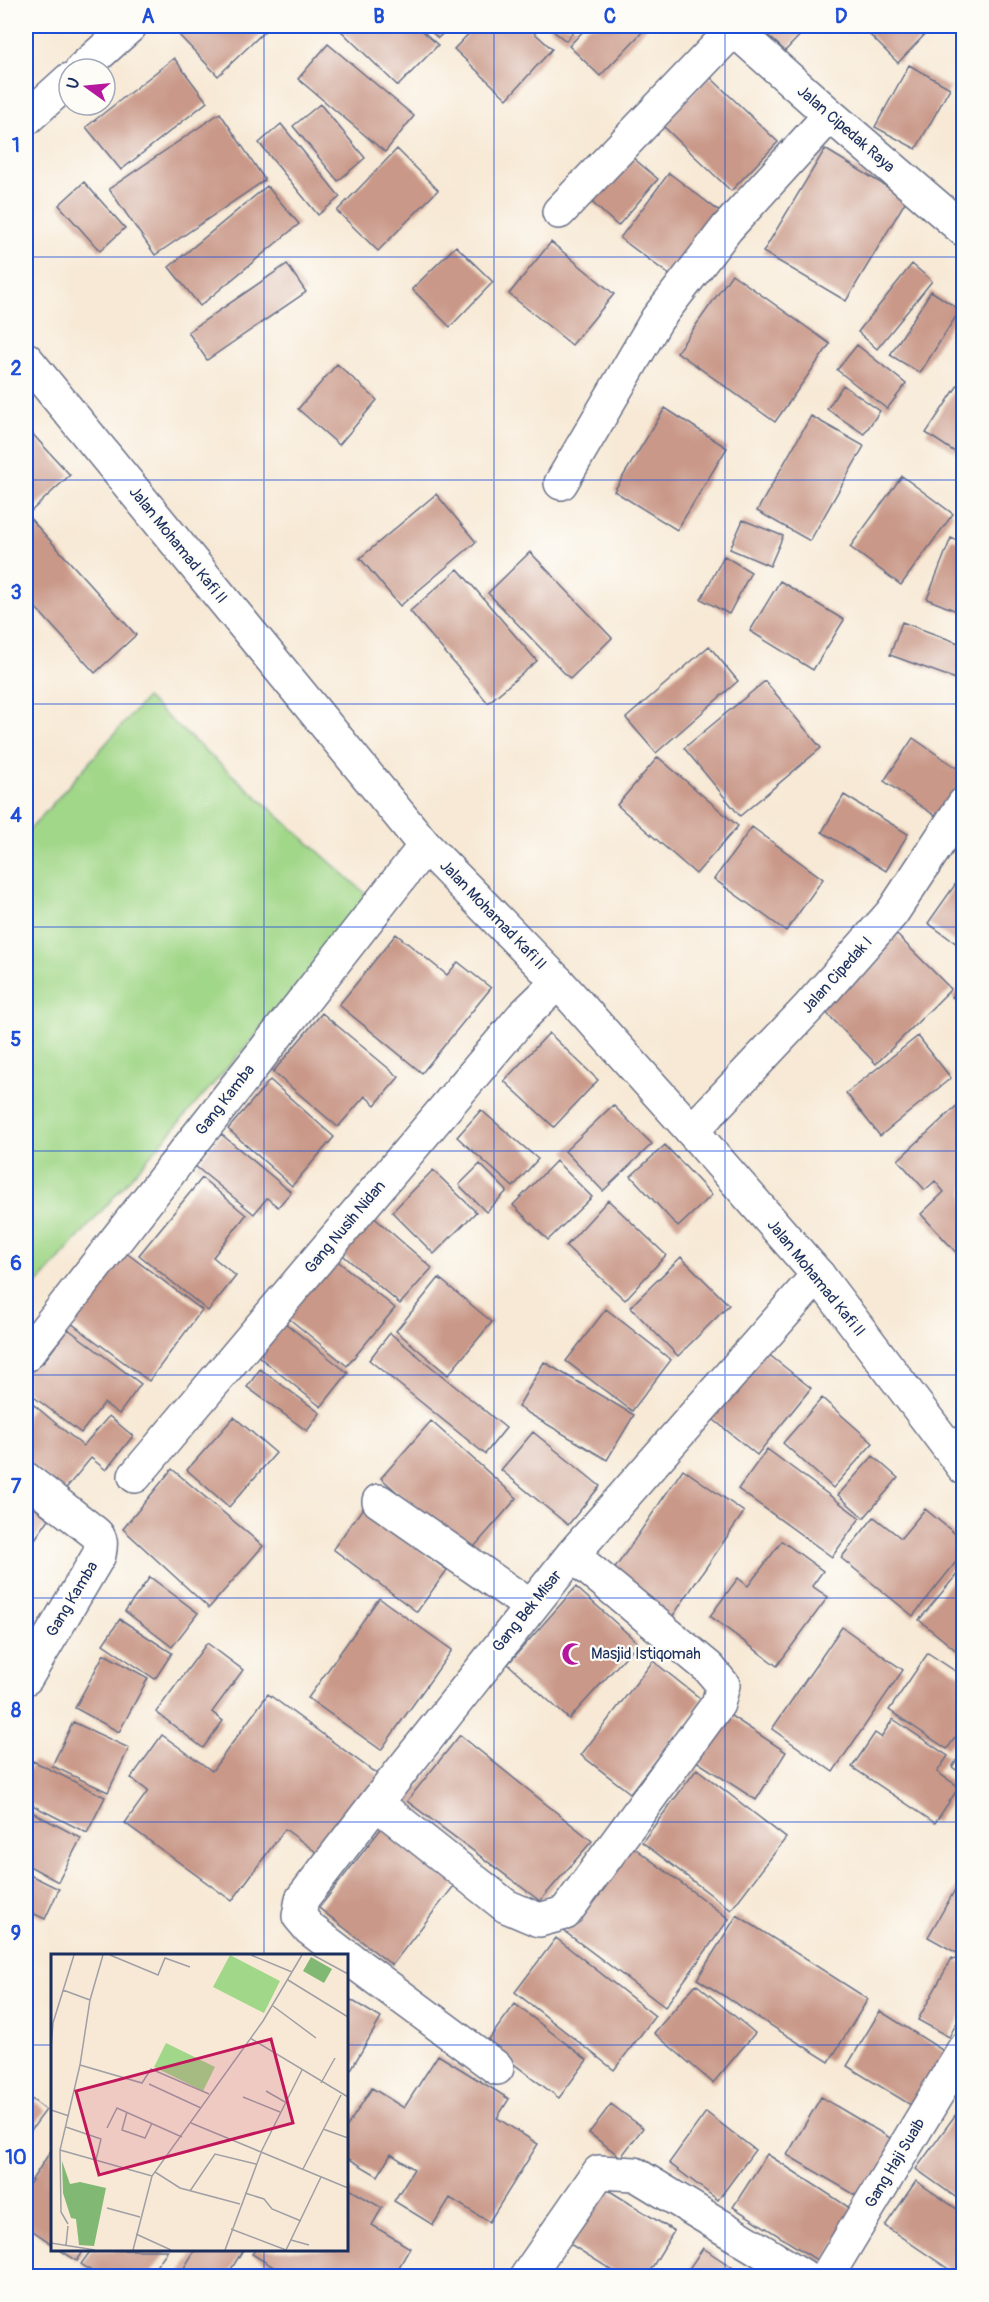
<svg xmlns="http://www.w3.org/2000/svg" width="989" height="2302" viewBox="0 0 989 2302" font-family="Pangolin,sans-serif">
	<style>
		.green { fill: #a1d788; stroke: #5e8373; stroke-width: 1.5 }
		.building { fill: #c99888 }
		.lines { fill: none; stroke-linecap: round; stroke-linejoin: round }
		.street-casing { stroke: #687088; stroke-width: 36 }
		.secondary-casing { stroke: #687088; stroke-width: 36 }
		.street { stroke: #fff; stroke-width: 33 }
		.secondary { stroke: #fff; stroke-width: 33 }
		.grid { fill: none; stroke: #1d4ed8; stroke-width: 1.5; stroke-opacity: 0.55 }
		.labels { text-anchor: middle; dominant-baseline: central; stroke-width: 4.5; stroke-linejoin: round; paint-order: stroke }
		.street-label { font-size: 16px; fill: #1b2f5e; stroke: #fdfcf7 }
		.poi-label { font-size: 16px; fill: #1b2f5e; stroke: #fdfcf7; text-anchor: start }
		.inset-road { fill: none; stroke: #9f9fa5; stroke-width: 1.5 }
		.view { fill: #c2185b; fill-opacity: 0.15; stroke: #c2185b; stroke-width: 3 }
		.inset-edge { fill: none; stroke: #1b2f5e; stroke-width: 3 }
		.neatline { fill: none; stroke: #1d4ed8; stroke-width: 2 }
		.grid-label { font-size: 20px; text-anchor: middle; font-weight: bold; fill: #1d4ed8 }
	</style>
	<rect width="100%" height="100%" fill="#fdfcf7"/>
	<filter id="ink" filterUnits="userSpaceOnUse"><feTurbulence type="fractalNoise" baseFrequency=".0167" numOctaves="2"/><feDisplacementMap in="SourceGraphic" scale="12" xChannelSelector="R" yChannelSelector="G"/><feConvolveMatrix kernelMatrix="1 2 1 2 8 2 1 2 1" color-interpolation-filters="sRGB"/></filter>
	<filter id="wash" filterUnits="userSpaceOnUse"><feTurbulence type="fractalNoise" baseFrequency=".008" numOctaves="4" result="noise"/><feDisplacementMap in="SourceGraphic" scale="24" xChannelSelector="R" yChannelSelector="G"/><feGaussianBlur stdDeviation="1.35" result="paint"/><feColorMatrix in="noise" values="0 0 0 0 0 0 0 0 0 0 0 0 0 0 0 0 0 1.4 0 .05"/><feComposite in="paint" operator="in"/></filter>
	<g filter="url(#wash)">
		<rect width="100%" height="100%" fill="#f7e9d5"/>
		<path class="green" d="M146,698L374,901L26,1297V834Z"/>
		<g id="blocks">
			<path class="building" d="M188,26H270L218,76L179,35Z
				M336,26H417L438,45L398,86Z
				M425,26H451L438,38Z
				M476,26H527L552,49L507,99L454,49Z
				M547,26H578L566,41Z
				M588,26H648L600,76L569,46Z
				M763,26H807L808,27L785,51L760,28Z
				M861,26H927L930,29L898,63Z
				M328,44L414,116L385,152L298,79Z
				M174,58L207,102L121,170L86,127Z
				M909,65L950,88L916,149L875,127Z
				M709,76L778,142L731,191L662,125Z
				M320,104L365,158L338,181L293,126Z
				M220,113L265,180L155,255L109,189Z
				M281,124L340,197L318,215L259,143Z
				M397,149L438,190L378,251L337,211Z
				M825,149L907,199L846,301L763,252Z
				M625,151L658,179L618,226L585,196Z
				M669,173L720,212L671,276L620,238Z
				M84,182L125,228L100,251L59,205Z
				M267,186L299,224L200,306L169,267Z
				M551,242L614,294L572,345L509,294Z
				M456,246L493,282L450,327L412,289Z
				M287,264L306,292L207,360L188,332Z
				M912,264L932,281L877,349L858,332Z
				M732,274L830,344L775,422L677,352Z
				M931,291L960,310L920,373L890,355Z
				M857,345L906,384L887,409L837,370Z
				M337,364L377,400L339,445L298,409Z
				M964,376V458L926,433Z
				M843,385L880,411L864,434L827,409Z
				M665,408L727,448L677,530L614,491Z
				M811,416L864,446L810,541L757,511Z
				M28,429L70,475L27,515L136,635L95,673L26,597V431Z
				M902,476L953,514L901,585L850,547Z
				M436,494L476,542L400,606L360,558Z
				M743,520L783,536L770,566L730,549Z
				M951,538L964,543V614L927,599Z
				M530,552L612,638L570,679L488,593Z
				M724,556L751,572L729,614L701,599Z
				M458,569L537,661L488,703L410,611Z
				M780,581L844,620L813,670L750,631Z
				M902,622L964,645V682L890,655Z
				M709,646L738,681L656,753L626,718Z
				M765,681L821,748L740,816L684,748Z
				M913,738L964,773V778L937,817L884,781Z
				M658,757L738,826L696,874L617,805Z
				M844,795L908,834L886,871L822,832Z
				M752,827L823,879L786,931L714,879Z
				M964,872V949L928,923Z
				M890,928L951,989L876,1064L816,1002Z
				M396,934L447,975L458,962L491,988L422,1073L339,1005Z
				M964,983V1006L952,997Z
				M322,1013L399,1077L375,1105L365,1096L338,1127L273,1072Z
				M549,1033L598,1080L554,1127L504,1081Z
				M918,1036L951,1078L880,1136L846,1093Z
				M270,1080L334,1137L292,1186L228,1129Z
				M964,1099V1261L921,1214L944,1192L935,1181L925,1190L898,1160Z
				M613,1105L652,1144L603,1191L565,1151Z
				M481,1110L538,1159L513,1187L457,1137Z
				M221,1134L291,1192L278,1207L267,1198L254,1214L195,1166Z
				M665,1145L712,1195L678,1227L631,1176Z
				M556,1161L592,1197L548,1240L513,1205Z
				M480,1164L507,1191L486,1212L459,1185Z
				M433,1170L476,1212L434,1254L392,1212Z
				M202,1178L246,1215L213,1257L236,1276L208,1311L139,1255Z
				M608,1200L666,1255L625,1300L566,1246Z
				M370,1214L432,1268L400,1304L338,1251Z
				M125,1252L202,1310L149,1381L71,1323Z
				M681,1257L729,1305L678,1356L630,1307Z
				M334,1258L395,1308L347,1366L287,1317Z
				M439,1278L492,1322L448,1375L396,1331Z
				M606,1309L671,1360L632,1411L566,1361Z
				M285,1323L348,1373L321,1407L258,1356Z
				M68,1329L141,1384L119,1414L104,1403L81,1433L26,1391V1367L34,1357L43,1363Z
				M390,1333L506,1428L485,1454L369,1360Z
				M762,1349L811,1388L757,1455L709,1416Z
				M544,1362L634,1415L607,1460L518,1407Z
				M260,1369L320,1413L307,1431L247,1387Z
				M822,1398L873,1443L833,1488L783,1443Z
				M34,1405L83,1446L109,1416L133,1436L106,1470L91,1458L63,1492L26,1460V1415Z
				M234,1417L276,1453L229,1507L187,1470Z
				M431,1421L517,1498L467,1555L381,1478Z
				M533,1432L600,1486L568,1525L501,1470Z
				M767,1449L860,1518L832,1557L738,1489Z
				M873,1456L898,1478L864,1518L838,1495Z
				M172,1469L263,1546L209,1608L123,1529Z
				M683,1469L744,1512L668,1623L607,1580Z
				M26,1502L49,1519L26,1552Z
				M363,1508L447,1570L417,1612L333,1549Z
				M925,1509L964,1541V1552L913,1616L841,1558L874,1517L901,1538Z
				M782,1541L823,1571L812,1586L828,1597L777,1666L710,1616L738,1578L748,1586Z
				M964,1566V1657L919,1620Z
				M150,1577L198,1613L172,1647L125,1611Z
				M576,1587L638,1643L569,1719L508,1664Z
				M379,1598L452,1650L381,1750L308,1698Z
				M120,1619L172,1653L155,1679L103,1644Z
				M842,1627L903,1670L833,1772L772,1729Z
				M207,1643L243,1670L212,1712L223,1721L203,1748L156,1712Z
				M928,1653L964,1677V1725L947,1749L889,1710Z
				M104,1654L148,1678L119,1732L75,1708Z
				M653,1661L702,1700L630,1793L581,1755Z
				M268,1694L382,1778L324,1858L285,1829L232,1901L125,1823L148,1791L131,1778L162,1735L212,1771Z
				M728,1714L786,1752L756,1800L696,1761Z
				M893,1719L948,1756L937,1772L959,1787L935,1823L852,1767L875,1733L881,1737Z
				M73,1722L129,1748L108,1792L52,1766Z
				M460,1735L592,1841L540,1901L407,1801Z
				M964,1749V1775L952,1767Z
				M33,1761L105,1797L87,1833L26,1802V1776Z
				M697,1769L786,1838L731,1910L642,1842Z
				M26,1809L81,1838L58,1882L26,1864Z
				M384,1825L457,1882L392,1965L319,1908Z
				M628,1843L729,1919L665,2007L564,1931Z
				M26,1873L59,1889L45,1919L26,1910Z
				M964,1874V1957L928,1937Z
				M737,1915L868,1999L829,2062L697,1979Z
				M556,1938L655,2016L614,2070L515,1992Z
				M952,1958L964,1964V2010L949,2037L918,2020Z
				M696,1984L755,2033L713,2083L654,2033Z
				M346,1997L381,2018L346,2078Z
				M515,2004L587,2060L559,2098L486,2043Z
				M880,2011L947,2053L914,2107L847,2066Z
				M438,2055L509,2099L497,2118L538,2144L489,2222L450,2198L433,2225L394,2201L414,2169L391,2154L378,2176L346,2157V2128L372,2088L404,2108Z
				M26,2095L46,2110L26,2137Z
				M821,2097L897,2142L862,2199L787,2155Z
				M964,2103V2203L916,2169Z
				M611,2104L643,2128L621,2157L589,2133Z
				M706,2112L755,2150L718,2200L669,2163Z
				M52,2149V2244L26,2226V2189Z
				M767,2154L856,2212L823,2264L733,2207Z
				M916,2181L964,2214V2276H959L885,2226Z
				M597,2183L674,2231L647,2276H621L562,2239Z
				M346,2187L382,2208L372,2225L410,2248L399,2267L414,2276H288L252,2254L255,2250H346Z
				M703,2248L745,2276H684Z
				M60,2250H84L77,2261Z
				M91,2250H168L149,2276H99L81,2264Z
				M195,2250H243L227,2276H179Z"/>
		</g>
	</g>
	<g filter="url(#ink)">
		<use href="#blocks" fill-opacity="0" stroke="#687088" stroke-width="1.5"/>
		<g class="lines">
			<g class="street-casing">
				<path id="street" d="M730,26L830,115L964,230
					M559,212L734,29
					M561,483L657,319L727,228L830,115
					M692,1131L810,1006L892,913L964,804
					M26,1355L425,846
					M135,1476L522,1017L558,982
					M26,1479L94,1532C102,1538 101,1545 99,1555L26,1678
					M379,1501L530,1606
					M376,1803L506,1906L539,1920L565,1913L718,1704L723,1685L709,1668L572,1555
					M345,1956L310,1929L299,1916L302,1899L376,1803L572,1555L818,1275
					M346,1956L497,2068
					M527,2276L599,2172L635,2174L803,2276
					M827,2276L964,2049"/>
			</g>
			<g class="secondary-casing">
				<path id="secondary" d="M82,69L130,26
					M26,119L69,80
					M26,359L425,846L558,982L692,1131L818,1275L964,1468"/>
			</g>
			<use href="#street" class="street"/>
			<use href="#secondary" class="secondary"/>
		</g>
	</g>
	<path class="grid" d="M264,26V1956M494,26V2276M725,26V2276M26,257H964M26,480H964M26,704H964M26,927H964M26,1151H964M26,1375H964M26,1598H964M26,1822H964M26,2045H52M346,2045H964M264,2250V2276"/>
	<defs>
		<g id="mosque-bare" transform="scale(1.8)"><path d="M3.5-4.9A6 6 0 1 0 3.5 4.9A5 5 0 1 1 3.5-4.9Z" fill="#b5179e" stroke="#fdfcf7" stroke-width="2.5" paint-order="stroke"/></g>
	</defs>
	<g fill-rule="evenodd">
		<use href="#mosque-bare" x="573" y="1654"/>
	</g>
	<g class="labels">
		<g class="street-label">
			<text transform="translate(846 129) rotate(41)">Jalan Cipedak Raya</text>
			<text transform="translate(178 545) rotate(51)">Jalan Mohamad Kafi II</text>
			<text transform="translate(493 915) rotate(46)">Jalan Mohamad Kafi II</text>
			<text transform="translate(837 975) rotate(-48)">Jalan Cipedak I</text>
			<text transform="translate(225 1100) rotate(-52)">Gang Kamba</text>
			<text transform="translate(345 1227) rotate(-50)">Gang Nusih Nidan</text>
			<text transform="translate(816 1278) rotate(51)">Jalan Mohamad Kafi II</text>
			<text transform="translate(72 1599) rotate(-59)">Gang Kamba</text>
			<text transform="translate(527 1611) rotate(-51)">Gang Bek Misar</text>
			<text transform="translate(895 2163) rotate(-59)">Gang Haji Suaib</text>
		</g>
		<g class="poi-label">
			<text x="591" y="1654">Masjid Istiqomah</text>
		</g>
	</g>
	<g transform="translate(51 1954)">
		<rect width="297" height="297" fill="#f7e9d5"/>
		<path d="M179,1L229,27L213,59L162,33ZM115,89L164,113L152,137L103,113Z" fill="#a1d788"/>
		<path d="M260,3L281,15L273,29L252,17ZM11,207L19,230L29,228L55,234L43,292L28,291L25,265L20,264L12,239Z" fill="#80b874"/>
		<path class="inset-road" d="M59,1L107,21L114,4L139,13M200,1L241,18M262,1L297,20M237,26L297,63M12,36L39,46M222,52L265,84M199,84L297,143M0,95L2,69L23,1M29,111L91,129L100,115L158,140M270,129L284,104M98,130L150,154M215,137L234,148M192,143L229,158M0,156L18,162M76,158L71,176L94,184L101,169M140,169L297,234M15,173L50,185L45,206M56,174L66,154L131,183M272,175L297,184M9,196L101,222M252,215L290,141M104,218L129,234L189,250M139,237L164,200L205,210M194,239L213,245L221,255L250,267M56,254L89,263M17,270L10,258L9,196L29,111L39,46L52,1M180,275L235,296L270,223M85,280L120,296M240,286L258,291M0,289L44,296M15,291L17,272M82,296L101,222L212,67L251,1M174,296L211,196L251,116"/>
		<path class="view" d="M220,85L242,169L48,221L25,137Z"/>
		<rect width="297" height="297" class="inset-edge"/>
	</g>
	<rect width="989" height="2302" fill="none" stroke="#fdfcf7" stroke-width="66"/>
	<g transform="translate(87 87) rotate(285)"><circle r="28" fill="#fdfcf7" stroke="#a3aaba" stroke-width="1.5"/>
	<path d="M0-4.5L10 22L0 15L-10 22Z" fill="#b5179e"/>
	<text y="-9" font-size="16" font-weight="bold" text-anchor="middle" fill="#1b2f5e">U</text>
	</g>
	<rect x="33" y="33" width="923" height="2236" class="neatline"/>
	<g class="grid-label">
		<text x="148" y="23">A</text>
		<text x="379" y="23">B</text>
		<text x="610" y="23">C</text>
		<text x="841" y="23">D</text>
		<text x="16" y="152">1</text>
		<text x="16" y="375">2</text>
		<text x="16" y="599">3</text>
		<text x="16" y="822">4</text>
		<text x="16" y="1046">5</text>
		<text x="16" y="1270">6</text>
		<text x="16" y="1493">7</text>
		<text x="16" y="1717">8</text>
		<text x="16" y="1940">9</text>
		<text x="16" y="2164">10</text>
	</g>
</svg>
